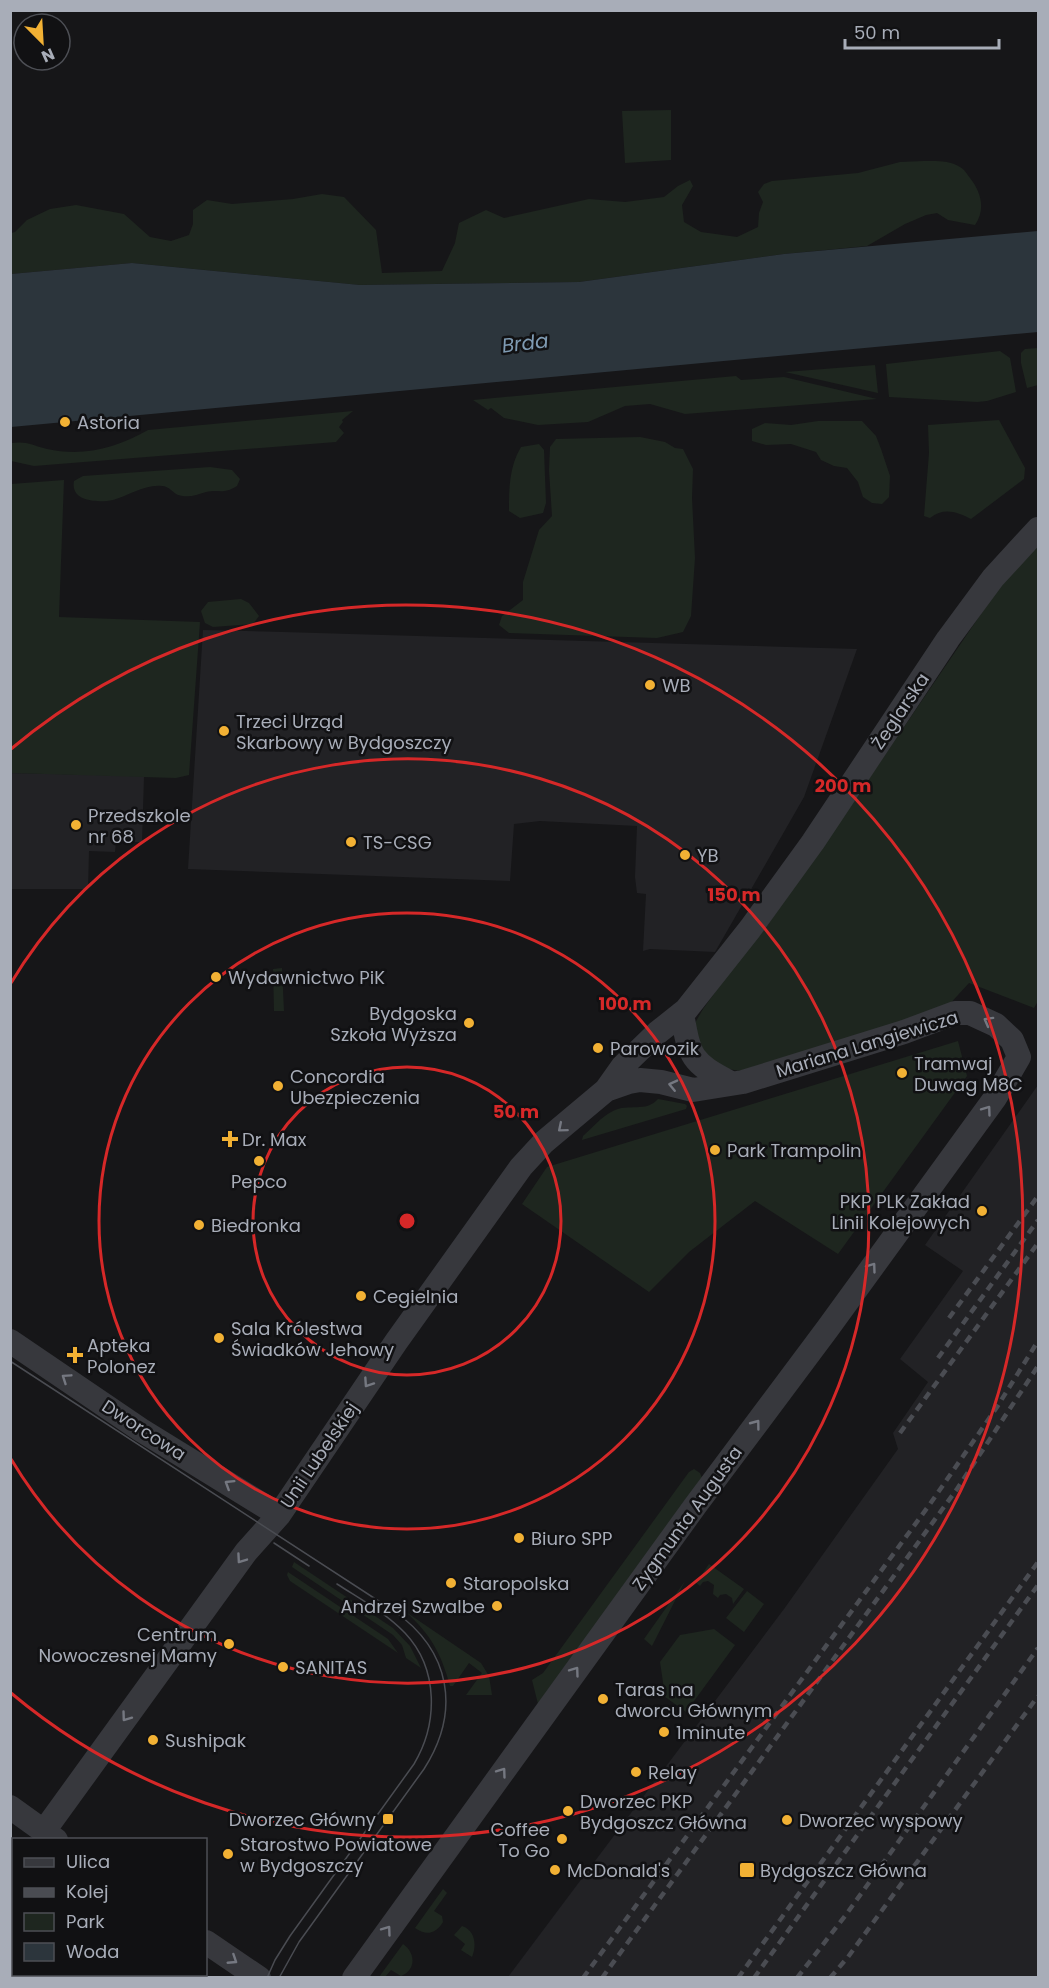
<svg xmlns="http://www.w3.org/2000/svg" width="1049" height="1988" viewBox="0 0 1049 1988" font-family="Poppins,sans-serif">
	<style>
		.built { fill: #222225 }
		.green { fill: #1e261f }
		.water { fill: #2c353c }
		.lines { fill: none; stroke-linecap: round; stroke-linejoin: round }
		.minor { stroke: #37383d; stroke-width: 24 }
		.tram { stroke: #4a4c52; stroke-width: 1.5 }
		.rail { stroke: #4a4c52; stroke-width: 4.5; stroke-dasharray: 8 6; stroke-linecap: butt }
		.oneway { stroke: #757881 }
		.ring { fill: none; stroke: #d62828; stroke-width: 3 }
		.poi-dot { fill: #f2b134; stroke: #111113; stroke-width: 2 }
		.labels { text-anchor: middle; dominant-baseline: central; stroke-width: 5; stroke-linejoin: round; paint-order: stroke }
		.poi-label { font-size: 18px; fill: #a8adb8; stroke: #111113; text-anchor: start }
		.street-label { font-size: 18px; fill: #a8adb8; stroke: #111113 }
		.water-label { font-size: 20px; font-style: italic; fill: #7f9bb3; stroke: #111113 }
		.centre { fill: #d62828; stroke: #111113; stroke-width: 3 }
		.ring-label { font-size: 18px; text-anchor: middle; font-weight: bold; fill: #d62828; stroke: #111113; stroke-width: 5; stroke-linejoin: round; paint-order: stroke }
	</style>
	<rect width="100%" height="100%" fill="#161618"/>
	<path class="built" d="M203,630L283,632L857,649L804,797L715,952L650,949L643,951L646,894L637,893L635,877L637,826L540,821L514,824L510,881L188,869Z
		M11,773L144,776L142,842H116L115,852L89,851L88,889H11Z
		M1038,1085V1977H508L784,1609L898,1449L893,1433L928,1382L900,1359L963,1271L925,1245Z"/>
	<path class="green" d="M671,110V160L625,163L622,111Z
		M924,161C936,161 949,160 960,167C964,169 967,174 970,178C981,192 986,209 975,225L948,220L937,213L926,215L905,224L867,246L784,254L579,282L360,285L132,263L11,274V233L15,232L27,220L50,209L76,205L124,214L150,237L171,241L189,235L193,224V210L207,200L232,204L293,199L322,194L344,197L376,230L382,273L442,271L455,243L459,223L486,210L504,218L589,199L625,202L664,197L678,186L690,180L693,186L682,205L684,222L701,232L737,237L758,227L759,213L763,202L758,192L764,184L772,181L858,173L900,162Z
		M1038,348V385L1027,388L1021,363V353L1025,349Z
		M1000,351L1010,358L1016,392L987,401L977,402L889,397L886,364Z
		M875,365L878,393L785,372Z
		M736,376L741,380L784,377L877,399L685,414L650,404L625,406L588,422L538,425L504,418L491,408L488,410L473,400Z
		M353,411L342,420L343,422L339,427L344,433L336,442L34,466L11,461V443C28,441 31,445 47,449C83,457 117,448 148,430Z
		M999,420L1025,468L1024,479L971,519C957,512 944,507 930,518L924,516L929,453L928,425Z
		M818,421H862L876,436L881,449L890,476L889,497L882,504L872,503L863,497L858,482L847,468L834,466L821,460L816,452L791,444L766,445L752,441V429L765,423L791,425Z
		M640,437L665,442L675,448L683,449L693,469L692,498L695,558L691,616L683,632L657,638L509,633L499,625L502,616L523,600V582L539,530L552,516L549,470L550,447L556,439Z
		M539,444L544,450L546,503L543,513L520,518L509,511C509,489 509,467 521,447Z
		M210,467L232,470L240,479L237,486C222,495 220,489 206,492C196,495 189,498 178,495C173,493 169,486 162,486C145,484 128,496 113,500C98,503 70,502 74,481L83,476Z
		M64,480L59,617L200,622L189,775L176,778L11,773V484Z
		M1038,546V1001L1034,1008L969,983L946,1008L740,1071L722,1068L706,1055L697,1037L695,1023L703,1009L857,796L1000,586Z
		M241,599L249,603L259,616L253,624L213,627L205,623L201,611L208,602Z
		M282,968L284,1011H274L273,969Z
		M958,1041L967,1076L838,1254L755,1201L689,1252L649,1292L522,1204L547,1167Z
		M658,1099L685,1104L687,1106L686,1109L582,1140L583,1136C592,1128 602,1116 613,1111C628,1103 646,1113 658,1099Z
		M694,1469L700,1473L702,1478L538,1704L532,1680L543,1673L689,1472Z
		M294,1562L393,1628L410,1646L421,1668L406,1658L402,1645L393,1635L292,1567Z
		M709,1564L744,1589L733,1604L732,1598L726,1594L720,1595L718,1598L713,1594L714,1585L708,1581L703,1582L700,1586L696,1583Z
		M288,1572L388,1639L398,1653L290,1581L287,1575Z
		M685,1581L652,1646L644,1639Z
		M747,1591L764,1604L744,1632L726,1618Z
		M406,1612L481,1663L489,1676L492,1695H466L482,1673L469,1663L453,1686H450C441,1653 431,1635 406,1612Z
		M714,1629L735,1645L686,1712L661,1694L664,1689L660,1662L680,1635Z
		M443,1889L447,1893L434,1911L442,1916L443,1922C436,1934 426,1936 415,1928Z
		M462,1926C475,1930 477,1945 472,1957L461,1950L465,1944L454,1935Z
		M403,1944C416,1953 416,1970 401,1976L391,1970L385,1977H379Z"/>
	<path class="water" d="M1038,231V332L11,427V274L132,263L360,285L579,282L784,254Z"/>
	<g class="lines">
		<path class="minor" d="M682,1014C690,1058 691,1062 731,1083
			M10,1341L141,1430L279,1515
			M10,1807L56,1840
			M44,1831L246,1552L279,1515L396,1342L521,1167L544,1142L606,1090L623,1066L657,1033L686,1010L750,929L813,842L948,639L993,578L1038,529
			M206,1942L259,1978
			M354,1978L695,1506L828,1328L995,1098L1019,1057L1012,1040L996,1025L970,1013H955L904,1032L743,1082L693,1090L661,1082L640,1080L629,1082L606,1090"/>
		<path class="tram" d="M10,1361L394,1611C451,1651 461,1711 424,1769L299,1942L279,1978
			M274,1543L309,1566
			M267,1978L275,1960L290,1936L414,1764C438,1724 439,1669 405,1633C386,1613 360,1599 337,1584"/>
		<path class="rail" d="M949,1318L1038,1196
			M938,1358L1038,1220
			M900,1433L1038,1243
			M583,1978L930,1504L997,1407L1038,1341
			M602,1978L957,1489L1038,1366
			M738,1978L1038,1562
			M754,1978L1038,1585
			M797,1978L845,1916L1038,1648
			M830,1978L848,1957L1038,1696"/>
	</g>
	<defs><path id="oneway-chevron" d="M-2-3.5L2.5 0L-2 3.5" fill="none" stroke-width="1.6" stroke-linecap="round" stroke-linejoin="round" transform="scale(1.5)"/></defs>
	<g class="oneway">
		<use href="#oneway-chevron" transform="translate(988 1021) rotate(-151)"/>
		<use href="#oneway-chevron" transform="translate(673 1085) rotate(-167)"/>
		<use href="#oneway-chevron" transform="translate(987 1110) rotate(-54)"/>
		<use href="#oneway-chevron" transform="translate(562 1128) rotate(140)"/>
		<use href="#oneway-chevron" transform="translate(872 1267) rotate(-54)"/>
		<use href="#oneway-chevron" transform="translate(66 1378) rotate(-146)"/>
		<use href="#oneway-chevron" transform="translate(368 1383) rotate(124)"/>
		<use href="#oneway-chevron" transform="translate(756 1424) rotate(-53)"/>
		<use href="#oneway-chevron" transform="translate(229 1484) rotate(-148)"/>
		<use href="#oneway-chevron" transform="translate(241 1559) rotate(125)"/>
		<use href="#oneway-chevron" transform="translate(575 1671) rotate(-54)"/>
		<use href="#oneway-chevron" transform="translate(126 1717) rotate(126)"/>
		<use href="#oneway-chevron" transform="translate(502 1772) rotate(-54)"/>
		<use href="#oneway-chevron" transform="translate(387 1930) rotate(-54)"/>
		<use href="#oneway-chevron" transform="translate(233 1960) rotate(33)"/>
	</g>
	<g class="ring">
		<circle cx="407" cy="1221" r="154"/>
		<circle cx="407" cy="1221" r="308"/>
		<path d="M11 983A462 462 0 1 1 11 1459"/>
		<path d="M11 749A616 616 0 1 1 11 1693"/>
	</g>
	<g class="poi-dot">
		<circle cx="65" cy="422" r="6"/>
		<circle cx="650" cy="685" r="6"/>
		<circle cx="224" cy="731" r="6"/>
		<circle cx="76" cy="825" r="6"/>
		<circle cx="351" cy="842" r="6"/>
		<circle cx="685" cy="855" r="6"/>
		<circle cx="216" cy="977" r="6"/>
		<circle cx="469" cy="1023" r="6"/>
		<circle cx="598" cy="1048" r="6"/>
		<circle cx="902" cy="1073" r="6"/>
		<circle cx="278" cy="1086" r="6"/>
		<path d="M227 1130h6v6h6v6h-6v6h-6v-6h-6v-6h6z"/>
		<circle cx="715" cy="1150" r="6"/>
		<circle cx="259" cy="1161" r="6"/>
		<circle cx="982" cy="1211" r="6"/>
		<circle cx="199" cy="1225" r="6"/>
		<circle cx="361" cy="1296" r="6"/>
		<circle cx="219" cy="1338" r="6"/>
		<path d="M72 1346h6v6h6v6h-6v6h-6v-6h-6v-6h6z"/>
		<circle cx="519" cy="1538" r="6"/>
		<circle cx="451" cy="1583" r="6"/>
		<circle cx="497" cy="1606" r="6"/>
		<circle cx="229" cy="1644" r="6"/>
		<circle cx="283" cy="1667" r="6"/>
		<circle cx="603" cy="1699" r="6"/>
		<circle cx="664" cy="1732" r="6"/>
		<circle cx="153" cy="1740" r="6"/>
		<circle cx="636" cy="1772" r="6"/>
		<circle cx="568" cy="1811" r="6"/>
		<rect x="382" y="1813" width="12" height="12" rx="3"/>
		<circle cx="787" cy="1820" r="6"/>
		<circle cx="562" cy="1839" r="6"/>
		<circle cx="228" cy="1854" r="6"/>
		<circle cx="555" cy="1870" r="6"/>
		<rect x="739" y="1862" width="16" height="16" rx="3"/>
	</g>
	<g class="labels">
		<g class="poi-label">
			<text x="77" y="422">Astoria</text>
			<text x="662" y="685">WB</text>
			<text x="236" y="721">Trzeci Urząd<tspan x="236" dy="21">Skarbowy w Bydgoszczy</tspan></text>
			<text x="88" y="815">Przedszkole<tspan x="88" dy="21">nr 68</tspan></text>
			<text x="363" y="842">TS-CSG</text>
			<text x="697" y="855">YB</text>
			<text x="228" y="977">Wydawnictwo PiK</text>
			<text x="457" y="1013" text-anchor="end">Bydgoska<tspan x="457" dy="21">Szkoła Wyższa</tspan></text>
			<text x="610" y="1048">Parowozik</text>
			<text x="914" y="1063">Tramwaj<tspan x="914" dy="21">Duwag M8C</tspan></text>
			<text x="290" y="1076">Concordia<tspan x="290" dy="21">Ubezpieczenia</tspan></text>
			<text x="242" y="1139">Dr. Max</text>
			<text x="727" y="1150">Park Trampolin</text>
			<text x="259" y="1181" text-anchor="middle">Pepco</text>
			<text x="970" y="1201" text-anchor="end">PKP PLK Zakład<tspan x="970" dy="21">Linii Kolejowych</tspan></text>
			<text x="211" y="1225">Biedronka</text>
			<text x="373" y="1296">Cegielnia</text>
			<text x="231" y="1328">Sala Królestwa<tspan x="231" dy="21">Świadków Jehowy</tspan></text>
			<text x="87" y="1345">Apteka<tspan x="87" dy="21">Polonez</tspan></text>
			<text x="531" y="1538">Biuro SPP</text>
			<text x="463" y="1583">Staropolska</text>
			<text x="485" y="1606" text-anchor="end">Andrzej Szwalbe</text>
			<text x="217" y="1634" text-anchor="end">Centrum<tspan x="217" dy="21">Nowoczesnej Mamy</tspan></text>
			<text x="295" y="1667">SANITAS</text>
			<text x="615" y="1689">Taras na<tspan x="615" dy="21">dworcu Głównym</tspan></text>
			<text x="676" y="1732">1minute</text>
			<text x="165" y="1740">Sushipak</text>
			<text x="648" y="1772">Relay</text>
			<text x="580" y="1801">Dworzec PKP<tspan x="580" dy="21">Bydgoszcz Główna</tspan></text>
			<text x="376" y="1819" text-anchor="end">Dworzec Główny</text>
			<text x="799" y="1820">Dworzec wyspowy</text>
			<text x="550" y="1829" text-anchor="end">Coffee<tspan x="550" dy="21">To Go</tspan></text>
			<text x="240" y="1844">Starostwo Powiatowe<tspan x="240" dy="21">w Bydgoszczy</tspan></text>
			<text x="567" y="1870">McDonald's</text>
			<text x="760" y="1870">Bydgoszcz Główna</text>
		</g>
		<g class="street-label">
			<text transform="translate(900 711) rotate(-56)">Żeglarska</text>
			<text transform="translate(867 1044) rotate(-17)">Mariana Langiewicza</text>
			<text transform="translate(144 1430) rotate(33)">Dworcowa</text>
			<text transform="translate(319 1455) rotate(-56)">Unii Lubelskiej</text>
			<text transform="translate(687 1518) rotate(-54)">Zygmunta Augusta</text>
		</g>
		<g class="water-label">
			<text transform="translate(525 343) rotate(-7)">Brda</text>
		</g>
	</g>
	<circle cx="407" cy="1221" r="9" class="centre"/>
	<g class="ring-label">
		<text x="843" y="792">200 m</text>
		<text x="734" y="901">150 m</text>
		<text x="625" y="1010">100 m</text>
		<text x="516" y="1118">50 m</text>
	</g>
	<rect width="1049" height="1988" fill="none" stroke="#a8adb8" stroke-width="24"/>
	<rect x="12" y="1838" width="195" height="138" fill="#111113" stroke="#4d4f55" stroke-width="1.5"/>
	<rect x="24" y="1858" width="30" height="9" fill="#37383d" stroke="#4d4f55" stroke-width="1.5"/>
	<text x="66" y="1868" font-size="18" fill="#a8adb8">Ulica</text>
	<rect x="24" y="1888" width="30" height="9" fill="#4a4c52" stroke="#4d4f55" stroke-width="1.5"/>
	<text x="66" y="1898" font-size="18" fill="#a8adb8">Kolej</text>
	<rect x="24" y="1913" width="30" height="18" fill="#1e261f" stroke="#4d4f55" stroke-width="1.5"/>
	<text x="66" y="1928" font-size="18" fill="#a8adb8">Park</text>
	<rect x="24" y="1943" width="30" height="18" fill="#2c353c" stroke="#4d4f55" stroke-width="1.5"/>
	<text x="66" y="1958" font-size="18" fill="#a8adb8">Woda</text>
	<g transform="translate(42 42) rotate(156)"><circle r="28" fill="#111113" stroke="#4d4f55" stroke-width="1.5"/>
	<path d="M0-4.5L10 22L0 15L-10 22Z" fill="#f2b134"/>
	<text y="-9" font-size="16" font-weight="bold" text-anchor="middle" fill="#a8adb8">N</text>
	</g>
	<path d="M845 39v9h154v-9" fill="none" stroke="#a8adb8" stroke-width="3"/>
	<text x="854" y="39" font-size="18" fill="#a8adb8" stroke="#111113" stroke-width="4.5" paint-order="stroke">50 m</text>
</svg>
